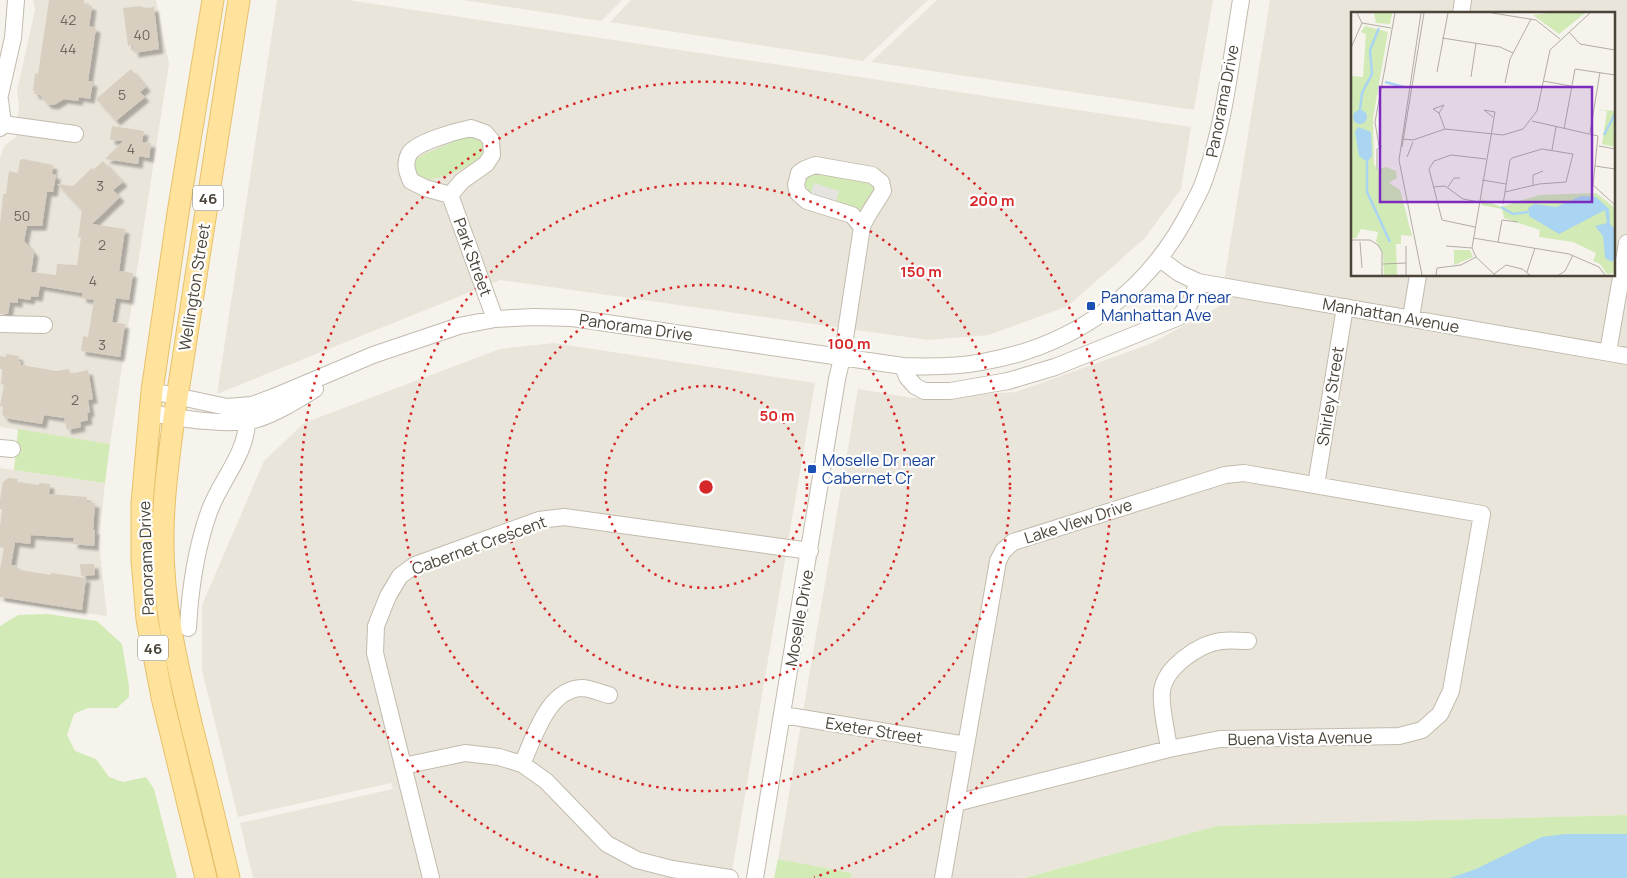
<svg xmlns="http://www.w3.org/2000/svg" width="1627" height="878" viewBox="0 0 1627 878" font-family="Manrope,sans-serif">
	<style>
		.residential { fill: #eae5da; fill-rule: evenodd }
		.green { fill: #d2eab5 }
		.parking { fill: #e5e3e0 }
		.water { fill: #a9d4f2 }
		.building { fill: #d8cfc1; filter: url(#shadow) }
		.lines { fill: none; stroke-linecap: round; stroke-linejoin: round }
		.minor-casing { stroke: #c2bbae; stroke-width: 18 }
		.major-casing { stroke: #e6c16a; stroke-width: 23 }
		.minor { stroke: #fff; stroke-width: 16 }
		.major { stroke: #ffe39c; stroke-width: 21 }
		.ring { fill: none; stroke: #d62828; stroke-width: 2.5; stroke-dasharray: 2.5 5 }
		.transit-dot { fill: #1a4fb4; stroke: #fff; stroke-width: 2 }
		.labels { text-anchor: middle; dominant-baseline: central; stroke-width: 4.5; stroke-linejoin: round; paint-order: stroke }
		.number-label { font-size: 14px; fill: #6e675b }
		.shield { fill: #fff; stroke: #817c74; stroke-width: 1 }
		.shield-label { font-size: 15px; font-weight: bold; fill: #4b4439 }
		.street-label { font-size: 16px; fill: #4b4439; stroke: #fff }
		.transit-label { font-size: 16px; fill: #164399; stroke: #fff; text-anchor: start }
		.inset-river { fill: none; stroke: #a9d4f2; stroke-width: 2.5 }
		.inset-road { fill: none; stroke: #b2ada4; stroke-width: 1 }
		.view { fill: #7b2cbf; fill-opacity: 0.15; stroke: #7b2cbf; stroke-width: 2.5 }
		.inset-edge { fill: none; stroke: #4b4439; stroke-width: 2.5 }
		.centre { fill: #d62828; stroke: #fff; stroke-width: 2.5 }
		.ring-label { font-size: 15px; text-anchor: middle; font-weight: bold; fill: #d62828; stroke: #fff; stroke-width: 4.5; stroke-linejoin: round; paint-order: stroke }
	</style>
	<defs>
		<filter id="shadow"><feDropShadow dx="4.5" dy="4.5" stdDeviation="1" flood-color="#0004"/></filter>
	</defs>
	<rect width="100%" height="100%" fill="#f6f3ec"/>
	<path class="residential" d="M33,0H156L169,64L110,444L1,427L0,425V159L4,146L16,137L19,104L17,91L35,10Z
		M277,0H348L1191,127L1181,189L1145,238L1068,306L989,335L928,340L500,280L217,394Z
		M463,0H622L601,21Z
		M631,0H928L863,61L610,22Z
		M937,0H1213L1194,110L871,62Z
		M1270,0H1627V815L1217,826L1023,878H851L852,873L778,859L858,389L914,398L1016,392L1150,344L1220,306ZM1352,14H1613V275H1352Z
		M554,343L815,383L731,878H253L240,823L393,789L391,783L238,817L202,670V605L264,461L304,423L500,349Z
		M0,468L105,483L99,543L107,616L0,601Z"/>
	<path class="green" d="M471,134C483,140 486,146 483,158C463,168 442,182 419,179L413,167L415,160L425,154Z
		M819,172L872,183L875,193L867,205L857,211L835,204L839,191L810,197L805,184L808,175Z
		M18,429L110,444L105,483L14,470Z
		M47,614L97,621L122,644L129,686V697L117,708H88L74,714L67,735L75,751L96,759L109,777L123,782L146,777L154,789L177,878H0V626L18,615Z
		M1627,815V878H1024L1217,826Z
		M778,859L852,873L851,878H774Z"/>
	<path class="parking" d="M814,183L839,191L835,204L810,197Z"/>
	<path class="water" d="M1565,834H1627V878H1450L1476,869L1542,837Z"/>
	<path class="building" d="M49,0H84V4L92,6L89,26L96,28L88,81L93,82L90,99L79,97L78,101L64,99L54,105L47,104L40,95L34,94L35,91H33L35,73L38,74Z
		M140,6L146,8L154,7L159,49L134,53L133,45L128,46L123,8Z
		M131,69L146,87L140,92L145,97L116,121L96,99Z
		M112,126L144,131L142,142L151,143L149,158L139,156L138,164L105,159L123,141L110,140Z
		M23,159L53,165L52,174L56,175L53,192H47L42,226H27L24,241L34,253L31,272L56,275L57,264L77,265L81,237L78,238L82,210L57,184L73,186L92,168L93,170L103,161L123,182L113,190L120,197L92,224L125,229L119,271L133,273L129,300L116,298L112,322L125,324L120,357L81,351L83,336L88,337L94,300L82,298V293L40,286L38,297L31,296L30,300L18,298V303L10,302L8,314H0V224L2,206L3,194H6L9,171L18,173L20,160Z
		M6,354L19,356L18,361L21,362V365L39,368L56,371L69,369L70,374L88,370L93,399L88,400L90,412L87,413L88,420L80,422L81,427L67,430L64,418L44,415L42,424L5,418L2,414L3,407L0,406L4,385L1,384L2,374V369H0V356L6,357Z
		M8,478L18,479L17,482L39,485V483L50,484L49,494L87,497V502L95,503L93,530H95L94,546L73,544L74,538L31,535L30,544L15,542L11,565H16L15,569L51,575V573L86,578L82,610L0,597V569L4,548L0,547V527L2,509H0V500L3,482Z
		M80,564H94L95,575L81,576Z"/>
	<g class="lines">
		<g class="minor-casing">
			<path id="minor" d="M1461,14L1463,0
				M0,95L13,38L16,0
				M0,100L3,124L0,128
				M3,124L75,134
				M471,128L485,133L491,140L492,155L486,164L462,181L450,195L425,188L411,181C407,172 404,164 409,154C416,142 457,131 471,128Z
				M450,195L495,319
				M1160,259L1179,273L1198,282L1627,356
				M1411,318L1418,275
				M0,324L44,325
				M1608,352L1627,243
				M903,366L907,377L915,386L924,391H950L1008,381L1055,367L1179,317L1190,303L1198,282
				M152,391L227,407L252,405L276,396L373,355L459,326L495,319L534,317L572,318L903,366C929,367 956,367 982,362C1076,346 1150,291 1192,206C1197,197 1202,188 1205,178C1225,122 1231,59 1241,0
				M151,413C179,418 229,427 257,419C277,413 297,400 315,389
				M0,448L12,449
				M1316,485L1345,307
				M188,628C190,589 196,549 209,512C220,481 246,455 247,422
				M783,715L966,745
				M1169,749C1167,733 1160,706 1162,691C1165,667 1199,644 1221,641C1230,640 1239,641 1248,641
				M522,764C534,739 547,689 582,688C590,688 601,693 609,695
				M403,766L465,753L499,757L522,764L546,781L607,844L637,860L672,869L730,878
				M431,878L375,653L376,626L388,596L400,576L415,565L539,520L564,517L810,551
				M755,878L837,379L842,358L862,227C867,214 876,203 883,191L881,182L872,175L815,165L805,169L799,173L796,185L798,193L807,201L852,215L862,227
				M943,878L998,561L1003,551L1013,542L1225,475L1244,473L1482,514L1451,691L1440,714L1422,730L1399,736L1220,739L1169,749L956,803"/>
		</g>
		<g class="major-casing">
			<path id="major" d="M206,878L162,697L147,619L142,560V503L152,391L178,213L213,0
				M229,878C217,828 205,778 192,727C177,665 162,601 163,537C163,497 169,457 174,417L239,0"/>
		</g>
		<use href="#minor" class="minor"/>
		<use href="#major" class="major"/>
	</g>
	<g class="ring">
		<circle cx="706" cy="487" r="101"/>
		<circle cx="706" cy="487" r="202"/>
		<circle cx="706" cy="487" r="304"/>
		<path d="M598 877A405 405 0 1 1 814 877"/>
	</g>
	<g class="transit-dot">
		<rect x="1086" y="301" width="10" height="10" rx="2.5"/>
		<rect x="807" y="464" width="10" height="10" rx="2.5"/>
	</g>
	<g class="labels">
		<g class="number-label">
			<text x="68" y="19">42</text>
			<text x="142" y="34">40</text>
			<text x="68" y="48">44</text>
			<text x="122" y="94">5</text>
			<text x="131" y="148">4</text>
			<text x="100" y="185">3</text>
			<text x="22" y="215">50</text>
			<text x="102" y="244">2</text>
			<text x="93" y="280">4</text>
			<text x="102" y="344">3</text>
			<text x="75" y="399">2</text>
		</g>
		<g class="shield">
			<rect x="193" y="185.5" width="30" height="25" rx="4"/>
			<rect x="138" y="635.5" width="30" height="25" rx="4"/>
		</g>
		<g class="shield-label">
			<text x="208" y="198">46</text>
			<text x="153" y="648">46</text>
		</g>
		<g class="street-label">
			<text transform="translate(1222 101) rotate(-79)">Panorama Drive</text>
			<text transform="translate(473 257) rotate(70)">Park Street</text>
			<text transform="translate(194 287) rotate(-81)">Wellington Street</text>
			<text transform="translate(1391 315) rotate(10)">Manhattan Avenue</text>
			<text transform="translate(636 327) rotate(8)">Panorama Drive</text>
			<text transform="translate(1330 396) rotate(-81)">Shirley Street</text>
			<text transform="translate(1078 521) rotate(-18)">Lake View Drive</text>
			<text transform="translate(479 545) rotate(-20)">Cabernet Crescent</text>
			<text transform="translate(146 558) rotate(-92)">Panorama Drive</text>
			<text transform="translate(799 618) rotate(-80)">Moselle Drive</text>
			<text transform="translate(874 730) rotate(9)">Exeter Street</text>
			<text transform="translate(1300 738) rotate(-1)">Buena Vista Avenue</text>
		</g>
		<g class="transit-label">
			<text x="1101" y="297">Panorama Dr near<tspan x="1101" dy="18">Manhattan Ave</tspan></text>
			<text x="822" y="460">Moselle Dr near<tspan x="822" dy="18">Cabernet Cr</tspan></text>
		</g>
	</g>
	<g transform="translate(1351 12)">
		<rect width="264" height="264" fill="#f6f3ec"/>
		<path d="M23,1H41L39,12L25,11ZM199,1H234L208,22L182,3ZM14,14L37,20L22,106L23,152L26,157L35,155L45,159L46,166L38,171L49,178L61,224L50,223V232H45L46,263H33L32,241L25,229L27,220L10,217L5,226H0V64L12,65L15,22L10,20ZM245,97L264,99V135L251,132L256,99ZM245,181L264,196V261L256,262L249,252L242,249L245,241L222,230L188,225L189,218L153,206L151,197L130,193L131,187L150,195L188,183ZM103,238H119L122,245L103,253Z" fill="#d2eab5"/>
		<path d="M2 105a7 7 0 1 1 14 0a7 7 0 1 1-14 0ZM7,115L20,120L21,144L16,150L8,144L4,120ZM230,184L245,185L258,197L259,212L264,217V246L261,250L254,246L252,224L244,214L256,211L254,198L208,222L178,204L177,196L184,192L205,195Z" fill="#a9d4f2"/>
		<path class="inset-river" d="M34,70L53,75M9,98L11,81L21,62L19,38L28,16M253,123L264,102M16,149V180L39,230M150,195L162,202L177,200"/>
		<path class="inset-road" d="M6,1L11,11L40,16M70,1L48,148L71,263M141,1L185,8L209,27M218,20L229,32L264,38M91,26L149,35L162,41M0,36L11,11M86,60L97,1M120,65L125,31M192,69L220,74M154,71L159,47L180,7M88,101L93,93L82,97L88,101L94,117M142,105L133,98L144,100L121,236L125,245L144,263M181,109L247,124L242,173L264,193M213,117L224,57L264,63M239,121L249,60M52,127L62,128L94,117L152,123L172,117L186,99L199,38L239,1M28,134L24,110L44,1M248,134L264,137M51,135L73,1M201,138L205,115M56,145L62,130M244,154L264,157M26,157V137L31,134M131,168L155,172M182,173V163L192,159M82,175L94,174L112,187L128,190M97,175L103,166H109M152,192L154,180L159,148L161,146L191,137L222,142L215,170L188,172L154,180M124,215L91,208L78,157L83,149L100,143L135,147M122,226L218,242L248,255L254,263M0,228H19L27,233L31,240V263M9,230L11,256M147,230L151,208L167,210M95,234L121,236M32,252L55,251M176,260L184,236M143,262L155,253L171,257L179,263M55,263V234M85,263L86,256L110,253L125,245M208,263L214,259L222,243"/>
		<path class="view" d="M29,75H241V190H29Z"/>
		<rect width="264" height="264" class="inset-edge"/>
	</g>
	<circle cx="706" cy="487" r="8" class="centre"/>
	<g class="ring-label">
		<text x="992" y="206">200 m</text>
		<text x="921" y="277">150 m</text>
		<text x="849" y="349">100 m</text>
		<text x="777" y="421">50 m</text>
	</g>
</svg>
